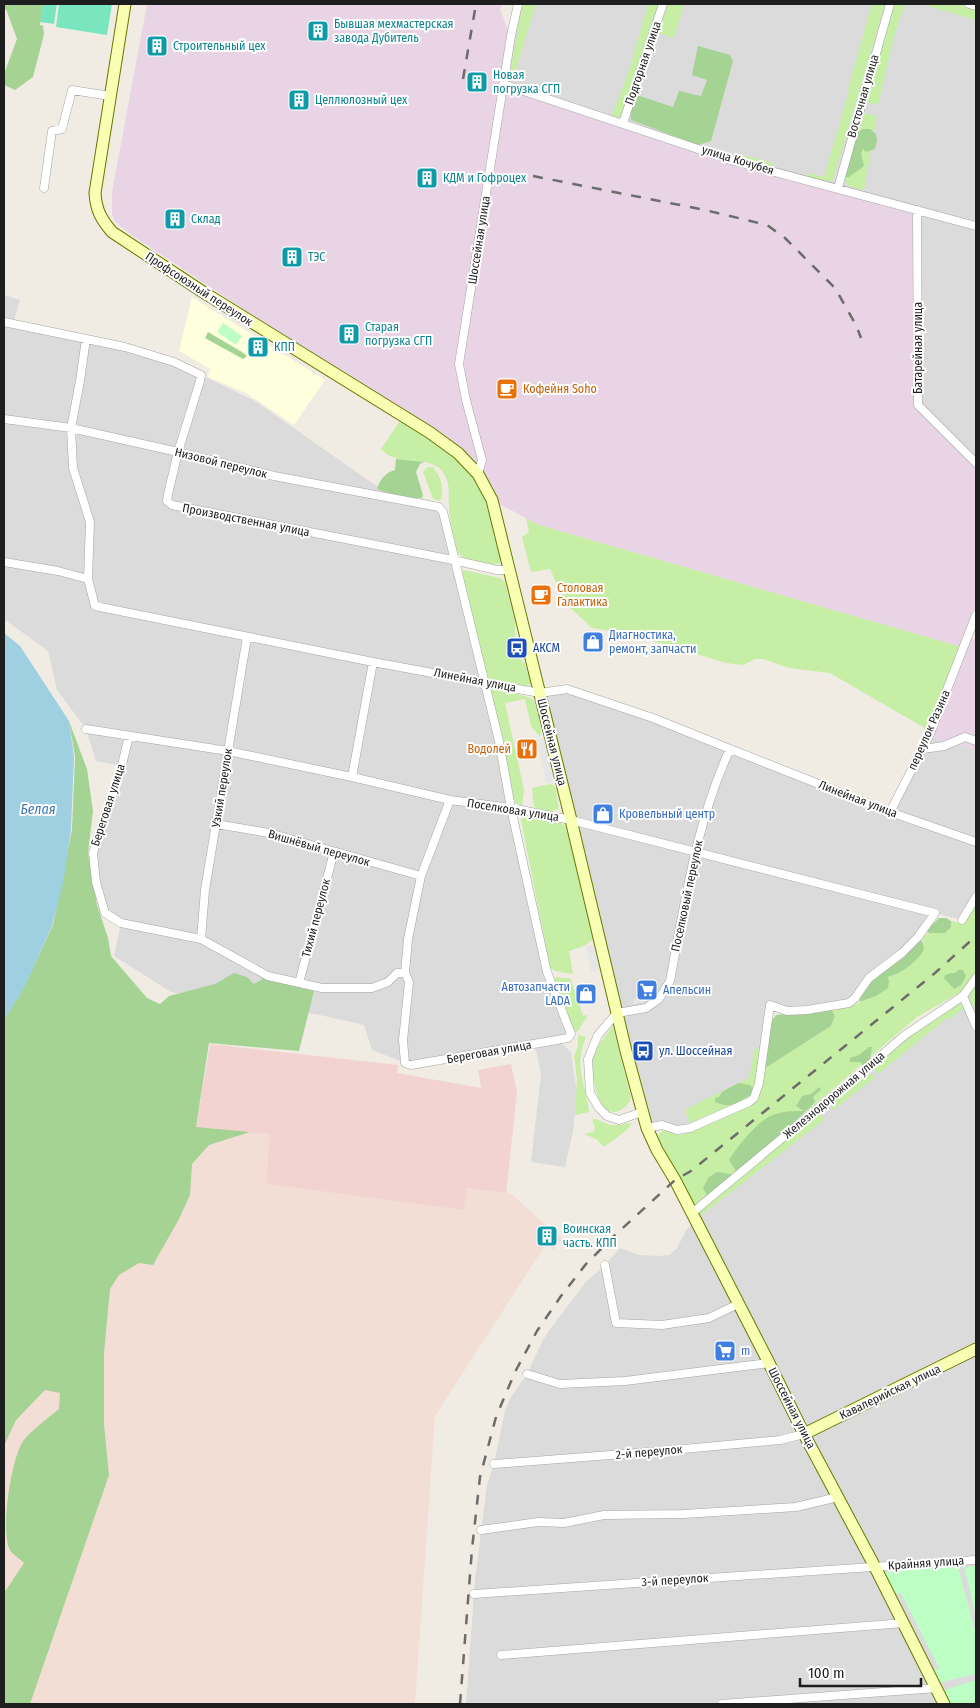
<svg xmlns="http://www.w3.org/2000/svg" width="980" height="1708" viewBox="0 0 980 1708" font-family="'Fira Sans Condensed',sans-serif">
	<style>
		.residential { fill: #dcdbdb }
		.commercial { fill: #f2d3d0 }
		.industrial { fill: #e9d4e5 }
		.education { fill: #feffdc }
		.military { fill: #f3ded5 }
		.grass { fill: #c6eea4 }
		.forest { fill: #a4d394 }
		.park { fill: #bcfec3 }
		.pitch { fill: #7ae6c0 }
		.parking { fill: #e6e6e6 }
		.water { fill: #9fd0e1 }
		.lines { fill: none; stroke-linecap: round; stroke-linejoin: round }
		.street-casing { stroke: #a5a5a5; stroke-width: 9 }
		.secondary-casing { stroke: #677900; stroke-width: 13 }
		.street { stroke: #fff; stroke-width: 8 }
		.secondary { stroke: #f8ffb2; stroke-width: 11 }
		.rail { stroke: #6c6c6c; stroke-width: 2.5; stroke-dasharray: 10 10; stroke-linecap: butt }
		.labels { text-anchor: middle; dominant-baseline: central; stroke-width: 4; stroke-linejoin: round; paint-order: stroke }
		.culture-label { font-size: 12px; fill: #0d838f; stroke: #fff; text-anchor: start }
		.street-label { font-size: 12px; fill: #1e1e1e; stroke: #fff }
		.food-label { font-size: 12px; fill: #c56008; stroke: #fff; text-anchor: start }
		.shop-label { font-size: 12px; fill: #366cbe; stroke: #fff; text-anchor: start }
		.transit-label { font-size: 12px; fill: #164399; stroke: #fff; text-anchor: start }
		.water-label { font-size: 14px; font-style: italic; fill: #4277b5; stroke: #fff }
	</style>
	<rect width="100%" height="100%" fill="#f0ece3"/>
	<path class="residential" d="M518,4H976V463L918,405L734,161L503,84Z
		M4,295L20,300L13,324L125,347L201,375L255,401L395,499L439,507L484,681L547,972L571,1034L558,1040L571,1052L577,1093L573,1131L565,1167L531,1162L541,1075L535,1044L405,1063L372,1050L364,1025L320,1015L171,992L114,956L121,923L105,913L93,853L122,766L96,761L86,729L57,690L48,651L4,619Z
		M567,689L890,811L929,736L976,750V897L962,920L935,913L930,921L855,998L807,1010L770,1006L759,1083L690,1128H647L540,693Z
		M976,978V1704H466L475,1580L487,1485L494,1464L505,1411L511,1397L527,1374L543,1340L551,1328L586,1282L605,1265L620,1248L639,1255L658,1256L669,1255L677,1248L687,1229L695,1222L692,1213L805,1119L963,996Z"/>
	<path class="commercial" d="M210,1044L398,1065L397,1073L481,1088L478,1070L511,1064L517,1092L506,1194L468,1188L464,1211L266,1184L196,1127Z"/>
	<path class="industrial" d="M147,4H502L500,10L511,36L503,84L734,161L917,210L918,405L976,463V615L968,637L976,640V750L929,736L964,648L539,525L492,500L478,474L429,432L133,236L115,222L112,214V192Z"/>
	<path class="education" d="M192,297L325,380L294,425L246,393L208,377L210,369L179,351Z"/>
	<path class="military" d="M174,1125L270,1134L266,1184L464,1210L467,1188L511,1194L562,1239L553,1250L546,1244L435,1416L415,1704H4V1364Z"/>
	<path class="grass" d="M522,4H536L512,82L509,81Z
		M648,4H658L622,115L616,118L611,117L628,74Z
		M668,4H684L674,38L658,33Z
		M872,4H885L833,180L827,182L806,177L808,173L824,177L849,91L848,89Z
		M893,4H905L895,33L878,105L866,102Z
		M921,4H957L976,9V20Z
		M863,113L877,116L864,190L849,186L845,182V177Z
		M739,154L774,163L772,168L738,159Z
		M400,421C420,433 443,445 461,461C486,486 492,524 500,557V563C491,568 464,560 458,553C453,539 450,522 449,507C448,498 450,488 447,480C437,450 400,470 381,449Z
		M428,467H433C441,477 445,489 440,501L433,499L423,472Z
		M526,518L539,525L965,648L929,736L923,727L830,673L789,668L763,659H755L743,665L726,663L630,634L592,628L566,604L550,569L531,572L522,537L529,532Z
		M463,570L500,578L505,582L515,622V635L513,643L515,653L525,664L531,682L526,689L489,680L485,677L462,572Z
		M491,687L528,697L534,700C538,711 543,726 540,737L531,726L525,699L505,703L524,790L522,805L516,804L513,797L489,688Z
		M550,784L555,786L559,809L547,812L534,807L532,788Z
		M527,816L561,822L565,826L570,841L594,939L584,946L569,951L573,974L555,971L550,968L521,820L523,817Z
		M976,902V971L964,990L917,1017L807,1111H793L729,1160L736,1171L732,1174L717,1172L708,1197L695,1206L690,1203L660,1141L658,1135L664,1129L678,1135L685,1134L751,1103L764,1069L831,1026L835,1016L832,1010L851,1006L876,996L886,977C905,974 913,960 924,945L922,936L929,933L945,932L951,927V921L962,923Z
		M557,977L571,979L583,1016L588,1015L578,1031L574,1032L554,982V979Z
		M976,983V1003L972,1007C968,996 970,993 976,983Z
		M960,1003L964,1004V1008L948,1020L945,1018L941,1023L878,1074L873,1067L908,1037L954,1004Z
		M613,1026L631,1098C626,1111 611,1118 602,1105C595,1094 591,1071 593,1059C596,1047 605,1036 613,1026Z
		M578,1035L586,1037C573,1069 586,1082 589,1112L575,1115L577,1079L574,1056L578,1046Z
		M755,1048L761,1050L754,1093L750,1099L691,1124L689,1122L685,1110L749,1078Z
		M864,1073L870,1074L875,1078L833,1110L828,1103Z
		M816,1115H821L825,1119L699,1217L700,1211Z
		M592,1119C599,1118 604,1124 612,1125C619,1126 625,1123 632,1123L627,1130L604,1147L596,1139L584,1134L593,1132L595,1128Z"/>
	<path class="forest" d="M4,4H43L40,25L43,26L44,34L33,77L15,90L4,85V74L17,39L6,9L4,10Z
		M698,46L730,55L733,61L711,141L698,145L631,120V109L637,95L673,107L679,91L701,96L707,80L692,75Z
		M862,129H870L876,134L877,140L875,149L866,152L863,149L861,154L864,166L849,177H845L857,134Z
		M208,332L242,352L247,356L243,359L205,338Z
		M396,459L424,462L420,464L416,472L423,495L422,498H402L377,489C380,479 385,473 395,470Z
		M69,721L87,769L93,811L88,853L97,905L108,938L111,956L147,998L160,1004L169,996L215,984L234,973L247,977L254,984L264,978L314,991L299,1051L209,1043L196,1127L250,1132L209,1145L192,1164L190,1195L179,1219L153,1265L139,1263L119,1275L110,1289L104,1353V1424L109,1475L30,1704H4V1593L24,1563C20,1559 12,1554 10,1550C0,1530 11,1462 22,1443C28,1433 49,1417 59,1409L60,1393L45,1390L16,1420L4,1446V1019L24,987L53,925L72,829L75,757Z
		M939,918H946L951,921V927L945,933H929L926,931Z
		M921,939C923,943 925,947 923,951C917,962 899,975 887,977L889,980L888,988L876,996L860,1002L859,997L863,989Z
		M958,970H963L966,976L961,985L954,989L944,978L945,975L951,973H955Z
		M832,1010L835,1016L831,1026L764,1069L771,1022L776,1015Z
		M869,1047H872L870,1061L863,1066L860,1062H850V1058L859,1055Z
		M738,1083L750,1085L753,1088L751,1094C735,1104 732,1109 715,1102V1098L719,1097L722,1092Z
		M819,1087L821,1090L813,1097L815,1102C791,1127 763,1150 736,1171L729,1160C737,1147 758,1120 773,1115C782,1111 794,1111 804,1111L796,1106L802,1096L811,1094Z
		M717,1172L732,1174L729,1179L708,1197L703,1188L709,1177Z"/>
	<path class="park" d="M223,323L242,336L236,345L217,332Z
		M976,1566V1617L964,1567Z
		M958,1567L976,1634V1674L941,1682H939L934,1675V1671L939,1668L901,1593L895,1594L884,1575L889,1569L892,1568Z
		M976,1680V1704H948L944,1696L947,1689Z"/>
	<path class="pitch" d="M43,4H57L54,24L40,22Z
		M59,4H112L107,35L56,27Z"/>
	<path class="parking" d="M545,737L555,782L546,783L537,741Z
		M595,945L600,970L591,972L586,947Z
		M653,994L655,999L634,1004L633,999Z"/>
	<path class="water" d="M4,633L20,646L69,721L74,757L71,829L63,883L52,926L24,988L4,1020Z"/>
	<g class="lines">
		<g class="street-casing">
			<path id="street" d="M969,4L976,6
				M503,84L734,161L976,226
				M623,123L663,4
				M44,188L52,131L62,129L72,90L110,96
				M838,188L890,4
				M917,210L918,405L976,463
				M4,322L125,347L174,362L201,375L200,381L178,452L168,494L167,501L172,505L453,560L497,570H509
				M86,339L80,381L71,428L73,468L90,522L88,579L95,606L373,662L540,693L567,689L653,718L730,749L890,812L976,842
				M4,419L71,428L178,452L274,476L439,507L443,512L499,741L511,808L547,972L571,1034L568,1038L557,1040L411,1065L405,1063L403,1040L409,982L405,973L408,939L421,876L450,800
				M478,474L482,460L466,400L459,364L511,36L518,4
				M4,562L58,571L88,579
				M86,729L228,751L352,777L450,800L511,808L571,820L935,913L918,937L902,953L869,978L855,998L849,1003L807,1010L787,1011L770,1005L759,1083L754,1098L749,1102L690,1128L677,1130L662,1125L647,1128
				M129,736L122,765L93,853L96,882L105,913L121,923L201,939L268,976L322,988H372L388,982L397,973H405
				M923,749L944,746L965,737L976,741
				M352,777L373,662
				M890,812L929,736L976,615
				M216,824L269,833L421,876
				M962,920L976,897
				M201,939L205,890L247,637
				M299,983L334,852
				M963,996L976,1026
				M642,1112L619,1120L607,1116L599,1108L590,1093L588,1059L598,1035L617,1013L646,1008L659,999L670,981C685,902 696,823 730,749
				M692,1213L869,1066L905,1035L963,996L976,978
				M605,1265L616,1323L662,1325L709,1318L738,1304
				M527,1374L560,1384L625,1381L769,1363
				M494,1464L662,1451L780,1440L804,1434
				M481,1530L538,1522L564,1523L604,1515L684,1514L796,1507L838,1497
				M474,1594L976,1560
				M501,1655L904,1623
				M722,1704L937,1688"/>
		</g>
		<g class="secondary-casing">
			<path id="secondary" d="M125,4L95,193C96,210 101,219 112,232L203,292L429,432L458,453L478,474L492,500L571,820L626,1051L647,1128L657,1150L675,1180L769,1363L804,1434L875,1567L944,1704
				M804,1434L976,1349"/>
		</g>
		<use href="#street" class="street"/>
		<use href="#secondary" class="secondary"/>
		<path class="rail" d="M463,79L476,4
			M533,176L705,210L767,225L785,238L835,288L856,325L861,338
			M460,1704L472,1549L480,1477L496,1417L515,1372L537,1331L561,1296L586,1264L613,1237L675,1180L691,1171L935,973L976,936"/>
	</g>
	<defs>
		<g id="building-square" transform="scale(1.125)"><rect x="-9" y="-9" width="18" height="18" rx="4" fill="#0f9aa8" stroke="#fff"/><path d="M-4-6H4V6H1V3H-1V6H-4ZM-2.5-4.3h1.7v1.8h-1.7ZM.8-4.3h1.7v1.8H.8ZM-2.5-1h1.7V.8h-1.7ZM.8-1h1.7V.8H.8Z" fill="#fff"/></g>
		<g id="cafe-square" transform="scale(1.125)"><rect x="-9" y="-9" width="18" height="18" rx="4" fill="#e8710a" stroke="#fff"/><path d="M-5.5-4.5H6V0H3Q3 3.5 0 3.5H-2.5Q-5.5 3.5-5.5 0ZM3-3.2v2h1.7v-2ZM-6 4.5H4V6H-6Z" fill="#fff"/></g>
		<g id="shop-square" transform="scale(1.125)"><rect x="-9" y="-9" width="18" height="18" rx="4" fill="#3f7fe0" stroke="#fff"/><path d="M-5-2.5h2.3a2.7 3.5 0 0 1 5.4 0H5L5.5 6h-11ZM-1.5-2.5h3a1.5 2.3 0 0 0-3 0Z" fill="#fff"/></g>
		<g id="bus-square" transform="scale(1.125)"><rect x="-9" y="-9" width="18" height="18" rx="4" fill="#1a4fb4" stroke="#fff"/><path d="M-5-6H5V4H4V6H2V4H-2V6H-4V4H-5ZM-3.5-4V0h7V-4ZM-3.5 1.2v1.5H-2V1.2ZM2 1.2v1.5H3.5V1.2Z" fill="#fff"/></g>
		<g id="restaurant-square" transform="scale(1.125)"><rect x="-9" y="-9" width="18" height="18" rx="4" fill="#e8710a" stroke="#fff"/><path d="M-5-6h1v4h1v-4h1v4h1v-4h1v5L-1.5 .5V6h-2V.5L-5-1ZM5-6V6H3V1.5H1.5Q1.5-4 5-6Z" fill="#fff"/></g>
		<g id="supermarket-square" transform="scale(1.125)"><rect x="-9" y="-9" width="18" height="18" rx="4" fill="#3f7fe0" stroke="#fff"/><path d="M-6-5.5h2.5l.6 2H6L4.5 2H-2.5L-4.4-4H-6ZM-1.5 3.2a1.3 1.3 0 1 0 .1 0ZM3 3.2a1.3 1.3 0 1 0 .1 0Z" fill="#fff"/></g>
	</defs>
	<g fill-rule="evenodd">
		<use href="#building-square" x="318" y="31"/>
		<use href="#building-square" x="157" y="46"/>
		<use href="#building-square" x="477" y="82"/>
		<use href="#building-square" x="299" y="100"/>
		<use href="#building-square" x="427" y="178"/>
		<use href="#building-square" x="175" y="219"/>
		<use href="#building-square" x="292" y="257"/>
		<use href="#building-square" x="349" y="334"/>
		<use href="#building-square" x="258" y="347"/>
		<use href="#cafe-square" x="507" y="389"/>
		<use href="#cafe-square" x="541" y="595"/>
		<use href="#shop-square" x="593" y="642"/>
		<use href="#bus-square" x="517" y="648"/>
		<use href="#restaurant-square" x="527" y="749"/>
		<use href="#shop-square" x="603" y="814"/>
		<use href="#supermarket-square" x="647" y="990"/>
		<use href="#shop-square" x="586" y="994"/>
		<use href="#bus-square" x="643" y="1051"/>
		<use href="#building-square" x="547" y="1236"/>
		<use href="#supermarket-square" x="725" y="1351"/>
	</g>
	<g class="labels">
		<g class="culture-label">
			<text x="334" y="24">Бывшая мехмастерская<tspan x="334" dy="14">завода Дубитель</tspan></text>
			<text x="173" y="46">Строительный цех</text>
			<text x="493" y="75">Новая<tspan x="493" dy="14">погрузка СГП</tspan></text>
			<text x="315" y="100">Целлюлозный цех</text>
			<text x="443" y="178">КДМ и Гофроцех</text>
			<text x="191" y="219">Склад</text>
			<text x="308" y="257">ТЭС</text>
			<text x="365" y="327">Старая<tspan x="365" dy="14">погрузка СГП</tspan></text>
			<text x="274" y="347">КПП</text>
			<text x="563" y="1229">Воинская<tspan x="563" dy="14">часть. КПП</tspan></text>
		</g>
		<g class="street-label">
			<text transform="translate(643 63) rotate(-71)">Подгорная улица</text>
			<text transform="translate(863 96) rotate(-74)">Восточная улица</text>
			<text transform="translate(738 160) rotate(17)">улица Кочубея</text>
			<text transform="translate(479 240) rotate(-81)">Шоссейная улица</text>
			<text transform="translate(199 289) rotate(33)">Профсоюзный переулок</text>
			<text transform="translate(918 348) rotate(-90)">Батарейная улица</text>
			<text transform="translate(221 463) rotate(14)">Низовой переулок</text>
			<text transform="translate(246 520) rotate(11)">Производственная улица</text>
			<text transform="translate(475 680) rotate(11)">Линейная улица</text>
			<text transform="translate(929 730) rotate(-66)">переулок Разина</text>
			<text transform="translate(552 742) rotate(76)">Шоссейная улица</text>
			<text transform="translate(222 788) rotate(-81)">Узкий переулок</text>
			<text transform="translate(858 799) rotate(21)">Линейная улица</text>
			<text transform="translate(108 805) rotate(-72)">Береговая улица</text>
			<text transform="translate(513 810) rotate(9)">Поселковая улица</text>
			<text transform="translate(319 848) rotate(16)">Вишнёвый переулок</text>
			<text transform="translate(687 896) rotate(-78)">Поселковый переулок</text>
			<text transform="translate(316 918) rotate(-75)">Тихий переулок</text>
			<text transform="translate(489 1052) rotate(-10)">Береговая улица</text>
			<text transform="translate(834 1095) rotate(-40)">Железнодорожная улица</text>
			<text transform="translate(890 1392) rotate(-26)">Кавалерийская улица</text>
			<text transform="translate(792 1408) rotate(63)">Шоссейная улица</text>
			<text transform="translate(649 1452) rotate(-5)">2-й переулок</text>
			<text transform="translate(926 1563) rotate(-4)">Крайняя улица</text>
			<text transform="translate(675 1580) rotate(-4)">3-й переулок</text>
		</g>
		<g class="food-label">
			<text x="523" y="389">Кофейня Soho</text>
			<text x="557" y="588">Столовая<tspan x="557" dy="14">Галактика</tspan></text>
			<text x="511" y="749" text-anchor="end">Водолей</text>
		</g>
		<g class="shop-label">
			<text x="609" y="635">Диагностика,<tspan x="609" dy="14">ремонт, запчасти</tspan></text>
			<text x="619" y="814">Кровельный центр</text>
			<text x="570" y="987" text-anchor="end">Автозапчасти<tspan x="570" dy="14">LADA</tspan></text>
			<text x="663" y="990">Апельсин</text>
			<text x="741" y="1351">m</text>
		</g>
		<g class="transit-label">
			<text x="533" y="648">АКСМ</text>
			<text x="659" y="1051">ул. Шоссейная</text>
		</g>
		<g class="water-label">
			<text x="38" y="809">Белая</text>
		</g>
	</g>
	<rect width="980" height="1708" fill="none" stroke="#1e1e1e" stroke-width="10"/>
	<path d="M800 1678v8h121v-8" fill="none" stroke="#1e1e1e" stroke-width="2.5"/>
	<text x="808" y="1678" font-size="15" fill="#1e1e1e" stroke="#ffffff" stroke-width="4" paint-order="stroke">100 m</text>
</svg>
